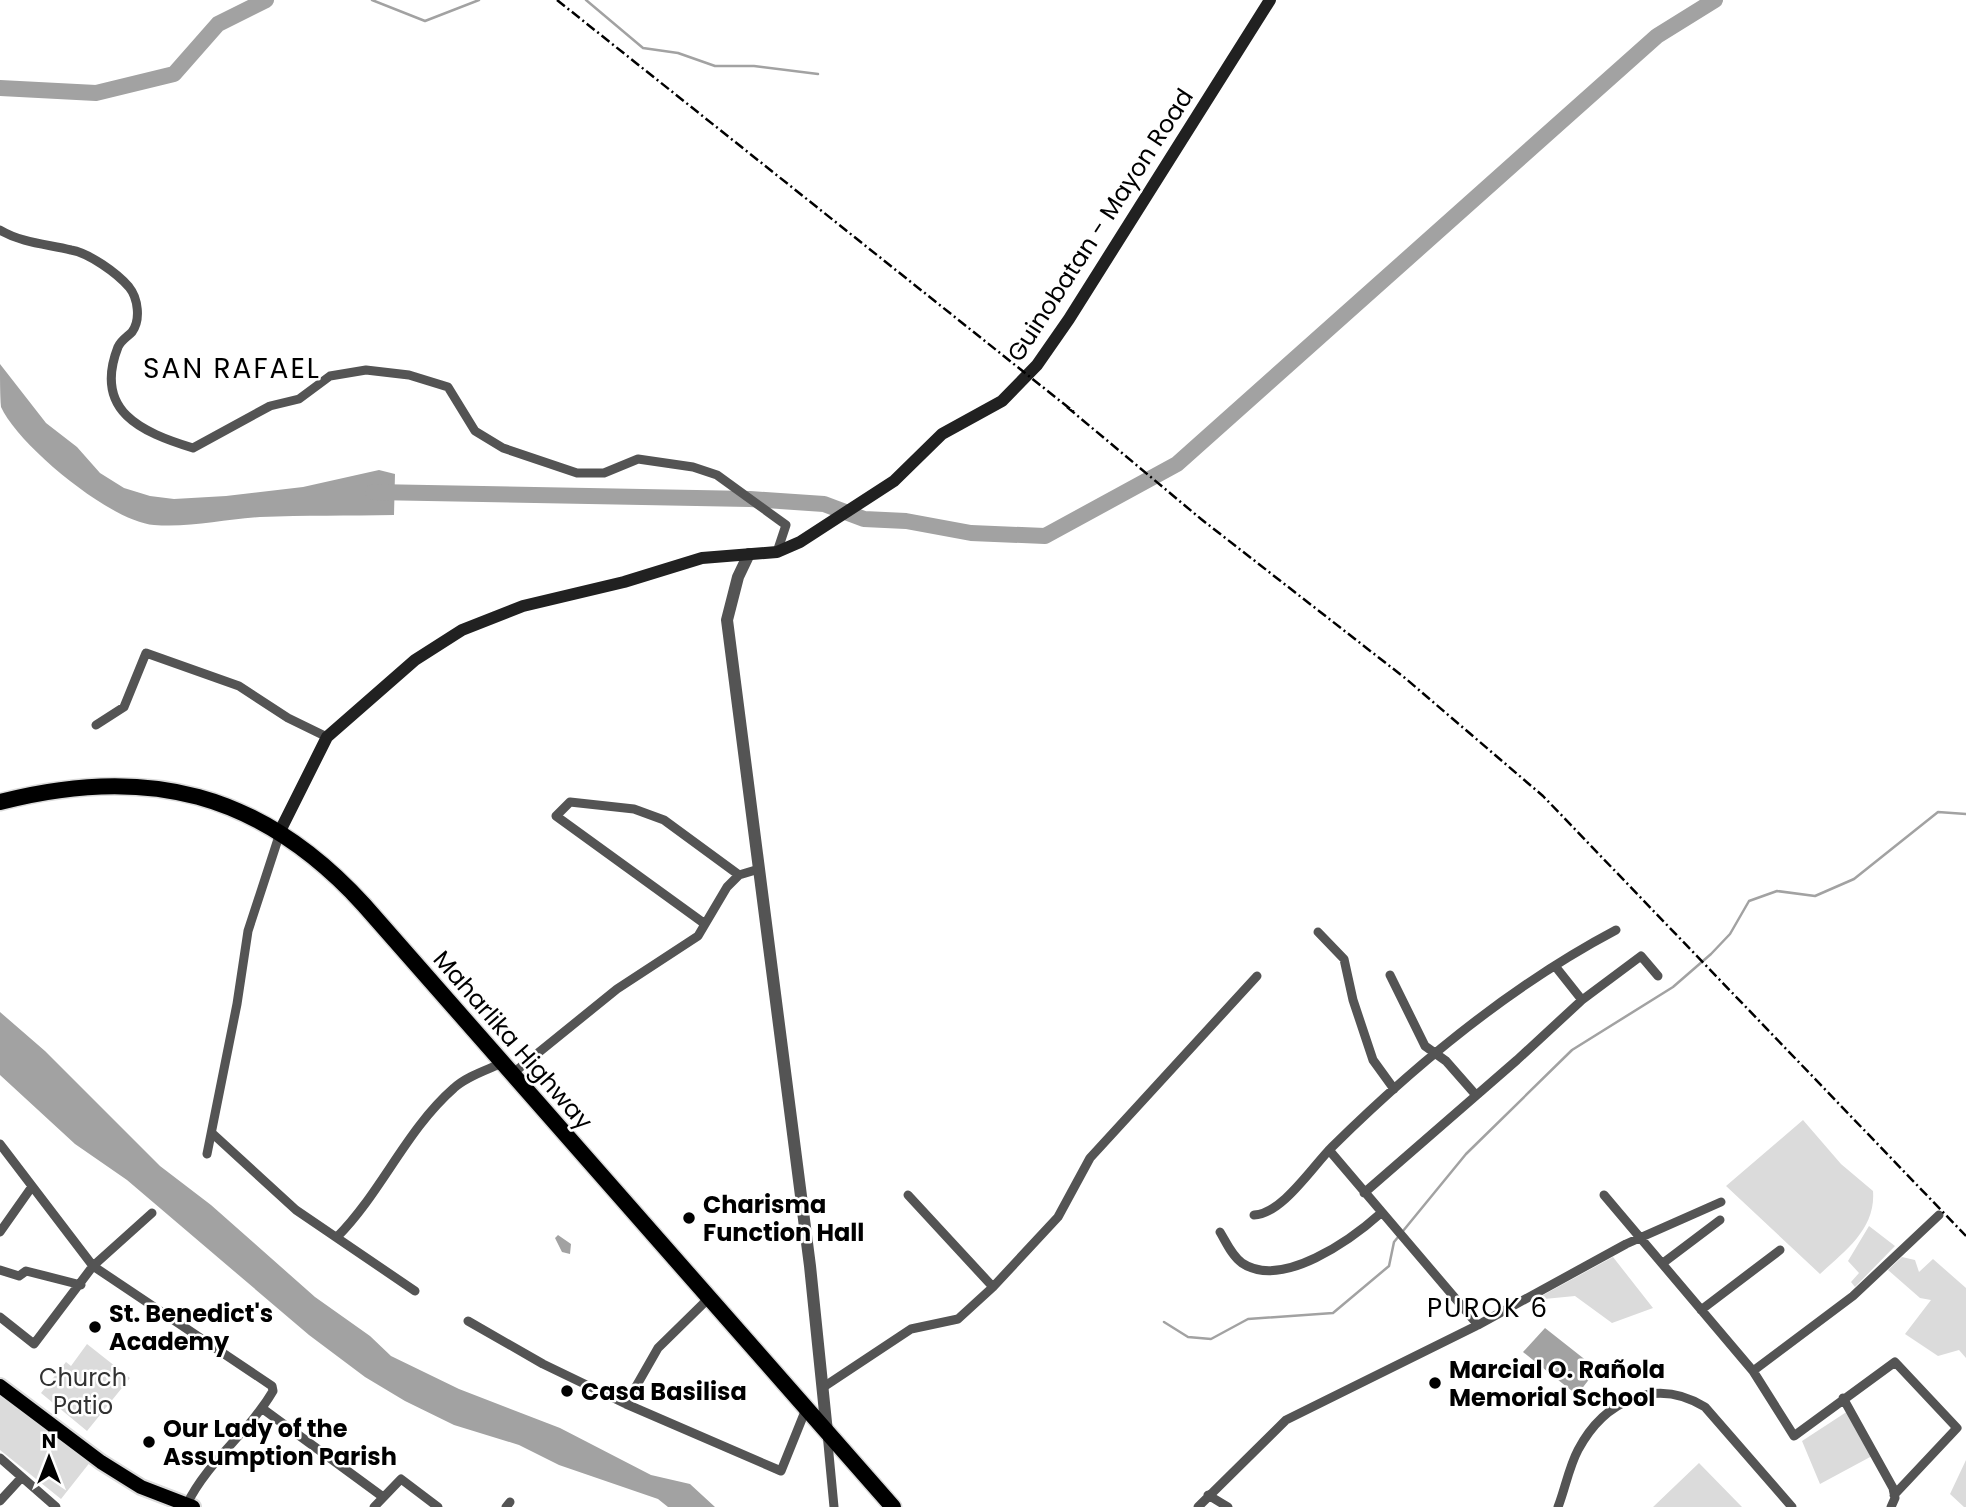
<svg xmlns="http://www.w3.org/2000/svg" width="1966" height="1507" viewBox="0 0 1966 1507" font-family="Poppins,sans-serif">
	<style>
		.green { fill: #dbdbdb }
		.water { fill: #a2a2a2 }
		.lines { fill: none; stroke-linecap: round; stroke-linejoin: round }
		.stream { stroke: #a2a2a2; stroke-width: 2.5 }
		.river { stroke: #a2a2a2; stroke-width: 16 }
		.primary-casing { stroke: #dbdbdb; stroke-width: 18 }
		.trunk-casing { stroke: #dbdbdb; stroke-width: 19 }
		.minor { stroke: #545454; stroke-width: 9 }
		.tertiary { stroke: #545454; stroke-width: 12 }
		.secondary { stroke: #212121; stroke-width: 12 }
		.primary { stroke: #000; stroke-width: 14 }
		.trunk { stroke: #000; stroke-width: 16 }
		.rail { stroke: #000; stroke-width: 2.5; stroke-dasharray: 10 3.5 2 3.5; stroke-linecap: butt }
		.poi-dot { fill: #000; stroke: #fff; stroke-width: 2.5 }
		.labels { text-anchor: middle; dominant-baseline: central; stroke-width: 5; stroke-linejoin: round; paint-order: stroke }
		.street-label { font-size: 24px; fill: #000; stroke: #fff }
		.poi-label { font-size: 24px; font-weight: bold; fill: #000; stroke: #fff; text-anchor: start }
		.park-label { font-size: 24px; fill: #323232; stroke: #fff }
		.neighbourhood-label { font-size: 26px; letter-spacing: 2px; fill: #000; stroke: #fff }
		.quarter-label { font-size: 28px; letter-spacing: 2px; fill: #000; stroke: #fff }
	</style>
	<rect width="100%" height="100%" fill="#fff"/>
	<path class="green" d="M1803,1120L1841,1164L1873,1191C1876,1229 1845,1251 1820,1274L1726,1186Z
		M1869,1226L1895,1246L1855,1287L1851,1282L1859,1273L1848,1261Z
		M1613,1257L1653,1308L1612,1323L1575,1296L1534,1300Z
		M1902,1257L1915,1260L1919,1272L1933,1259L1966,1288V1358L1959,1350L1938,1356L1905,1334L1931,1300L1920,1298L1888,1270Z
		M87,1344L130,1378L87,1431L41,1393L66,1362L71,1366Z
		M0,1394L91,1461L61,1499L0,1450Z
		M1848,1411L1872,1456L1820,1484L1802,1441Z
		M1966,1460V1507H1964L1950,1494Z
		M1699,1463L1742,1507H1653Z"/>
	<path class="water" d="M0,364L46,423L77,447L100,473L124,488L150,496L174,499L226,496L303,487L379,470L395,474L394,515C349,516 304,515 260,517C224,519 190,528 154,525C111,522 18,445 1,407C0,396 0,376 0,364Z
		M0,1012L45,1051L160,1166L211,1205L315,1297L370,1336L391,1356L459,1389L560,1428L651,1475L690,1484L715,1507H668L658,1499L559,1465L519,1445L454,1425L405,1401L365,1377L309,1335L127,1180L75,1144L0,1075Z
		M558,1235L571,1244L570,1254L562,1252L555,1238Z
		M1545,1328L1597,1369L1577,1395L1523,1352Z"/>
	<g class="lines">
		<path class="stream" d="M372,0L425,21L479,0
			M586,0L643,48L678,53L715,66H754L818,74
			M1164,1322L1188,1337L1211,1339L1248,1319L1333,1313L1389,1266L1394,1242L1466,1154L1572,1050L1673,987L1711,954L1730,934L1749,901L1777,891L1815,896L1854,879L1938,812L1966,814"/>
		<path class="river" d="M0,88L96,93L174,74L218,24L266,0
			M373,492L750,499L824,504L864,519L906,521L971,533L1045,536L1177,464L1657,36L1715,0"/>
		<g class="primary-casing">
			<path id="primary" d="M0,1386L101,1462L141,1487L193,1507"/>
		</g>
		<g class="trunk-casing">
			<path id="trunk" d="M0,802C146,764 261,792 364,905L893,1507"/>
		</g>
		<path class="minor" d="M0,230C22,243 46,244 71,250C89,253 117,273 129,287C138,298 141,320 132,332C127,337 121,340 118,347C93,411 141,432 193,448L270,406L299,399L330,376L366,370L409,375L448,387L475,431L503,448L577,473H604L638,459L693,467L717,475L786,525L777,552
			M96,725L124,707L146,653L239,686L288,718L327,737
			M705,924L556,816L570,802L634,809L664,820L739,875L759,869
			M1318,932L1344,959L1353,1000L1373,1060L1394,1089
			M1555,966L1582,1000
			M1390,975L1425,1046L1446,1061L1475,1094
			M512,1074L617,989L698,936L727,887L739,875
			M213,1134L296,1210L415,1291
			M0,1144L93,1266L272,1386L273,1391C249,1432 208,1461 187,1504
			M1329,1150L1478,1325
			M207,1154L237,1004L248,931L280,833
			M1364,1193L1517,1060L1582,1000L1641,956L1658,976
			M908,1195L993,1287
			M1604,1195L1753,1371L1794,1436L1895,1362L1957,1428L1894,1495
			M1254,1215C1282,1214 1312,1167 1332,1147C1417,1063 1510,986 1616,930
			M0,1232L31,1188
			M1220,1232C1226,1242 1232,1256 1242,1263C1282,1290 1352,1239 1381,1213
			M337,1237C381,1193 406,1130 454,1088C467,1076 487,1070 502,1063
			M1663,1263L1720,1220
			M0,1270L19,1276L26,1271L81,1285
			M1701,1310L1780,1250
			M0,1317L34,1344L93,1266L152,1213
			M468,1321L543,1364L626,1404L781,1471L806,1409
			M1753,1371L1853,1296L1939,1215
			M822,1388L911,1329L958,1319L993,1287L1058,1217L1090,1158L1257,976
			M1843,1398L1893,1488L1895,1498L1891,1507
			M626,1404L658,1348L709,1298
			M263,1409L383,1497
			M827,1433L834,1507
			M0,1458L56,1507
			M1208,1495L1228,1507
			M0,1501L22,1477
			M374,1507L401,1479L438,1507
			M506,1507L510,1502
			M1198,1507L1286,1420L1478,1325L1626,1244L1721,1202
			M1558,1507C1565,1489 1569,1467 1578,1450C1604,1401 1655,1376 1705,1407L1792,1507"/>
		<path class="tertiary" d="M749,554L738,577L727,620L810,1266L827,1432"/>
		<path class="secondary" d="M280,831L327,737L415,660L462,630L523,606L624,582L702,558L777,552L800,542L894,481L942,434L1002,401L1037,365L1069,319L1270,0"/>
		<use href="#primary" class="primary"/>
		<use href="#trunk" class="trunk"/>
		<path class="rail" d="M557,0L1074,412
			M1067,407L1201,519L1405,678L1543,796L1966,1236"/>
	</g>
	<g class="poi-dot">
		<circle cx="689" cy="1218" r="7"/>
		<circle cx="95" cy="1327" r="7"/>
		<circle cx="1435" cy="1383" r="7"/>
		<circle cx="567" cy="1391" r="7"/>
		<circle cx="149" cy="1442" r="7"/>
	</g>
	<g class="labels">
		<g class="street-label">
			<text transform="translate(1100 225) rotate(-57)">Guinobatan - Mayon Road</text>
			<text transform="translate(513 1040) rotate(49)">Maharlika Highway</text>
		</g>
		<g class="poi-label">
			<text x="703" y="1204">Charisma<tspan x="703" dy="28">Function Hall</tspan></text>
			<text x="109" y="1313">St. Benedict's<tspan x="109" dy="28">Academy</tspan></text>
			<text x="1449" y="1369">Marcial O. Rañola<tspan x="1449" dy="28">Memorial School</tspan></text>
			<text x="581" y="1391">Casa Basilisa</text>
			<text x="163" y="1428">Our Lady of the<tspan x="163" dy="28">Assumption Parish</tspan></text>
		</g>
		<g class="park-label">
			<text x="83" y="1377">Church<tspan x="83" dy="28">Patio</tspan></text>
		</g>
		<g class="neighbourhood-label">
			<text x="1488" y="1308">PUROK 6</text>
		</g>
		<g class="quarter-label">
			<text x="232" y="368">SAN RAFAEL</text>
		</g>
	</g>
	<g transform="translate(49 1458)" stroke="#ffffff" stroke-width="5" paint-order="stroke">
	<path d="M0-5L12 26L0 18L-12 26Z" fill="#000000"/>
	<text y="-10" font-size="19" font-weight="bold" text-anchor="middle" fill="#000000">N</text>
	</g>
</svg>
